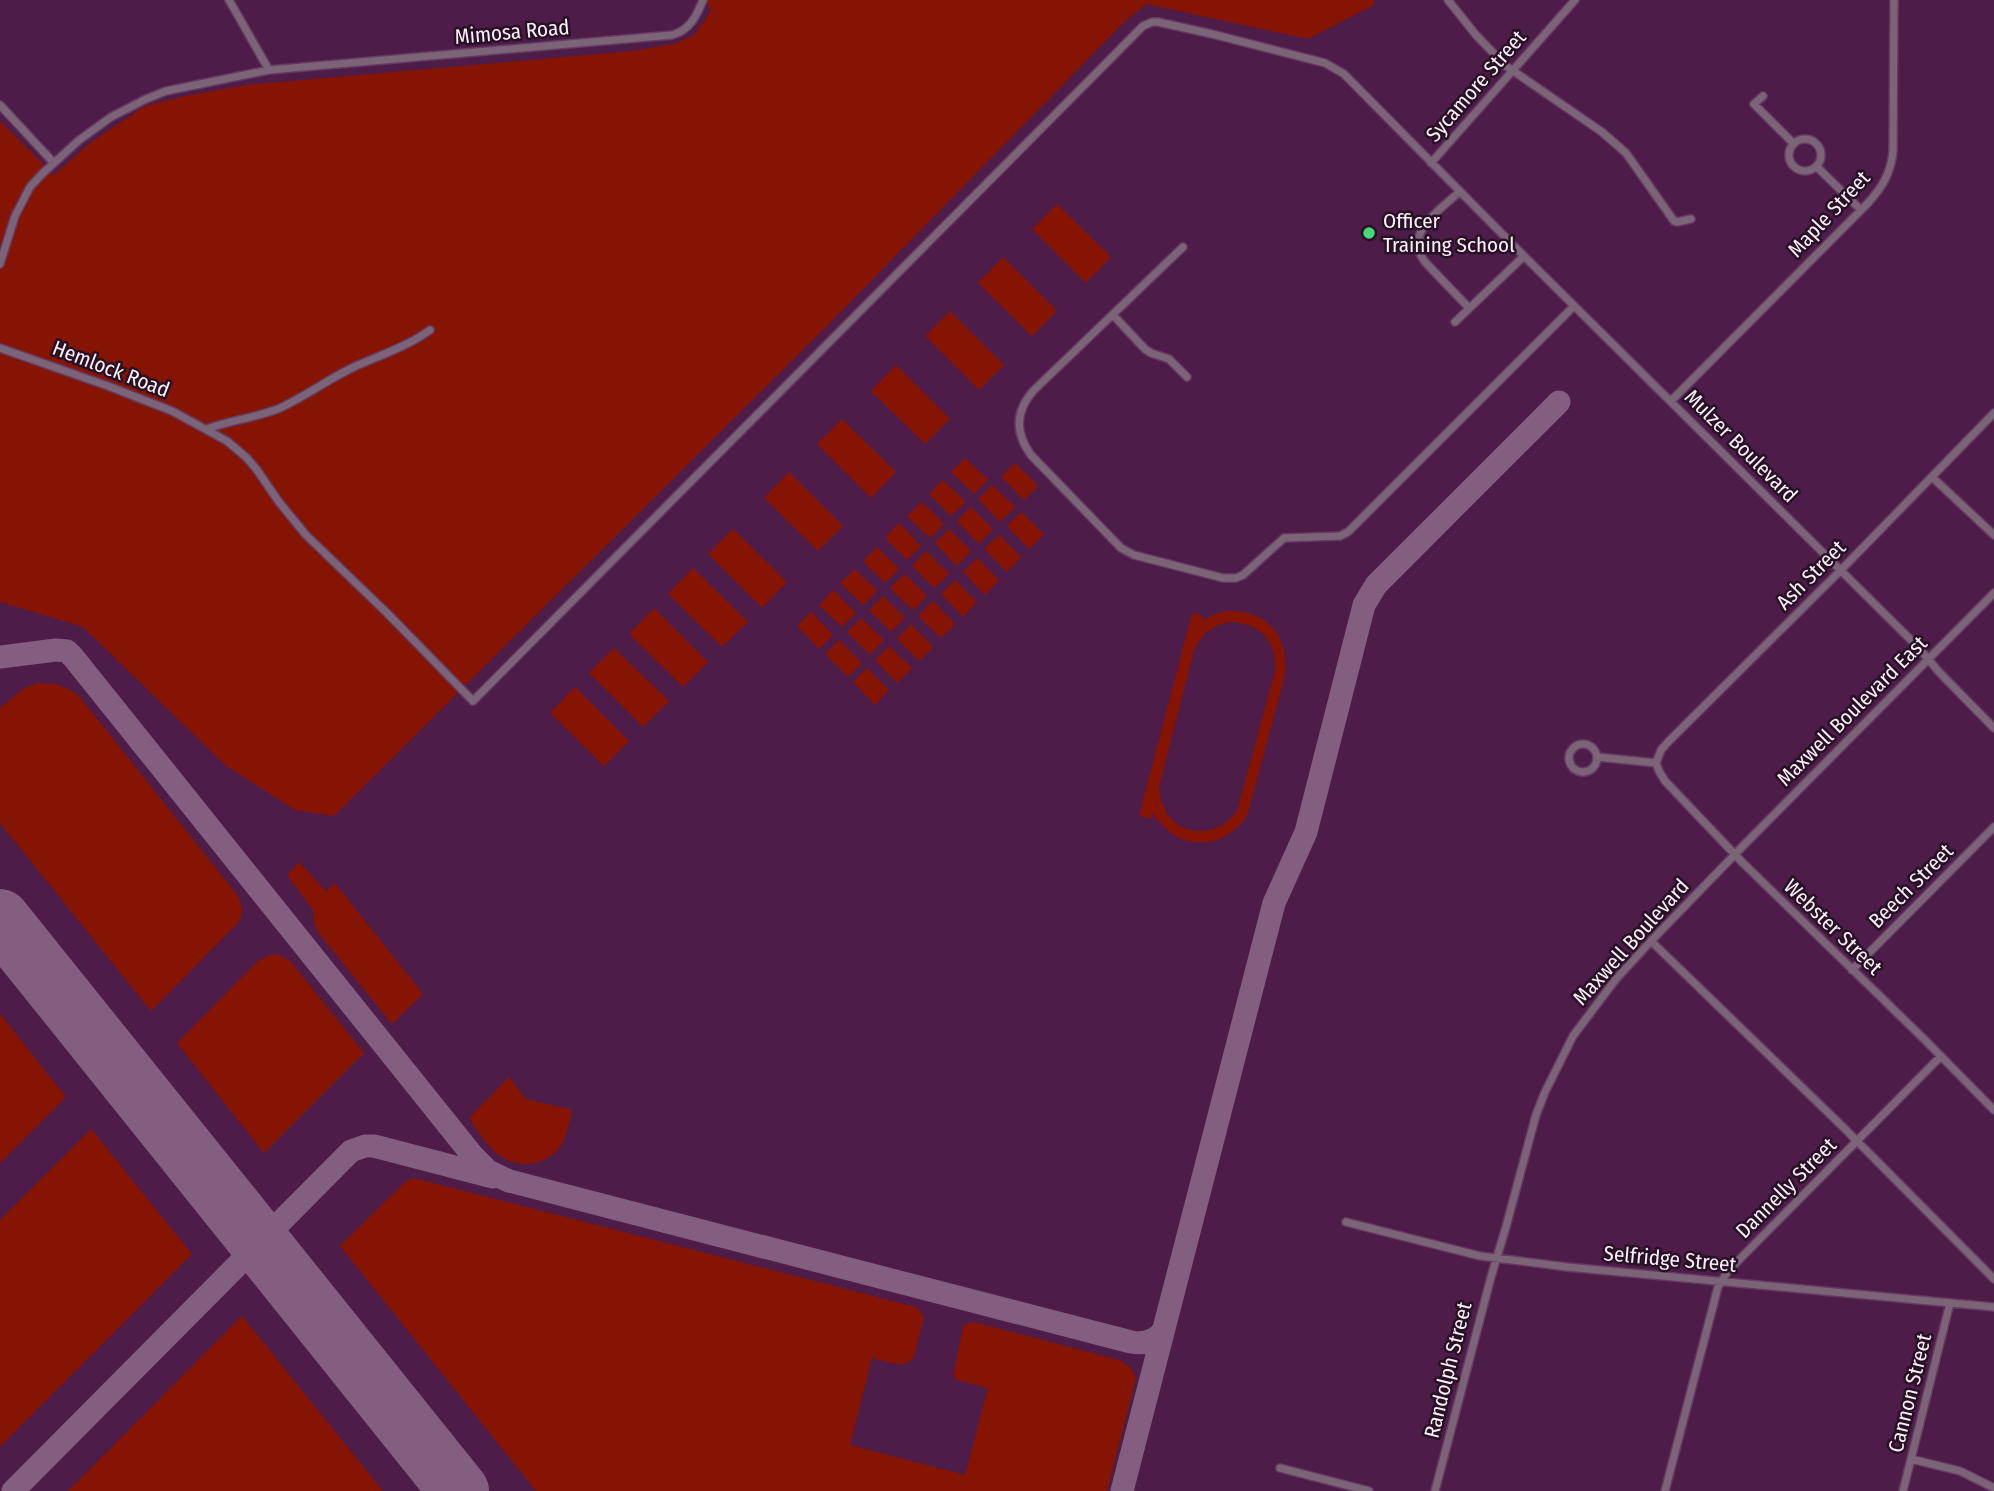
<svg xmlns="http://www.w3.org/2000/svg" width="1994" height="1491" viewBox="0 0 1994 1491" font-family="'Fira Sans Condensed',sans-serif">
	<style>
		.green { fill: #861403; fill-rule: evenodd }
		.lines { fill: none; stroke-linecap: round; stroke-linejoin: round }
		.taxiway { stroke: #845e80; stroke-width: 23 }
		.runway { stroke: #845e80; stroke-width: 60 }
		.minor-casing { stroke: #663a61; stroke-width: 10 }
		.minor { stroke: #7c6478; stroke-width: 7 }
		.poi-dot { fill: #45d77a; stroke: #271124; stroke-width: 2.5 }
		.labels { text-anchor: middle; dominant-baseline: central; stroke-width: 5; stroke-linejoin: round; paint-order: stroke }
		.street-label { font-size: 21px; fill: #fdf0fa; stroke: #271124 }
		.poi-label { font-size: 21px; fill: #fdf0fa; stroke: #271124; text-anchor: start }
	</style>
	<rect width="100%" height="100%" fill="#4d1c48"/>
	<path class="green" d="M706,0H1374V5L1308,39L1146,4L1124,22L826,327L334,816L295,810L225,765L83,627L0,602V121L54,175L90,143L145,106L185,96L246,85L632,51L674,44L694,35L711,11Z
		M1057,204L1111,257L1086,283L1032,229Z
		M1003,257L1057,311L1032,336L978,283Z
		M950,311L1004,365L979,390L925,336Z
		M896,365L950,419L925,444L871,391Z
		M842,419L896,472L871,498L817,444Z
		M965,458L988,480L974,494L951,472Z
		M1015,463L1038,486L1024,500L1001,477Z
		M789,472L843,526L818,551L764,498Z
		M943,480L966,502L951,516L929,494Z
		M992,485L1015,507L1000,522L978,499Z
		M922,502L944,524L930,538L907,516Z
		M971,507L993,529L979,544L957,521Z
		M1021,512L1044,534L1029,549L1007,526Z
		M899,523L921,546L907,560L885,538Z
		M733,529L787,582L762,608L708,554Z
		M949,529L971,551L957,566L935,543Z
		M999,535L1021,557L1007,572L984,549Z
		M877,547L899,569L885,583L863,561Z
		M926,551L949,574L934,588L912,566Z
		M977,558L999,580L985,595L963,572Z
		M693,568L748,622L722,647L668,594Z
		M855,569L877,591L863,605L840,583Z
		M905,574L927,596L913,610L890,588Z
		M955,580L977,602L963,617L941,594Z
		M833,590L856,613L842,627L819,605Z
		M883,596L905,618L891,632L869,610Z
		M933,601L955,624L941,638L918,616Z
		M654,608L708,662L683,687L629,634Z
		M1225,611C1266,609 1289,634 1285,675L1247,816C1221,853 1176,851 1153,813L1151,819L1139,816L1192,613L1203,616L1202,621L1213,615ZM1230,622C1260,623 1277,641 1275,671L1237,811C1210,847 1160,832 1159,787L1194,650C1202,634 1212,625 1230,622Z
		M811,612L833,635L819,649L797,626Z
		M861,618L884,640L870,655L847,632Z
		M911,624L933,647L919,661L897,639Z
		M839,640L862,663L848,677L825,654Z
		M889,646L912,668L897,683L875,660Z
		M614,648L669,701L643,727L589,673Z
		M867,668L889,690L875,705L853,682Z
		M38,683C55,683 66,686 79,696L238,896C242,906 244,912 239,922L151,1011L0,823V708L24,688Z
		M575,687L629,741L604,766L550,713Z
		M299,862L326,891L335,883L423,994L392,1024L317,931L314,922L313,910L287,875Z
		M272,954L280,955L291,962L364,1053L264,1153L177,1043L259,960Z
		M0,1014L66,1097L0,1163Z
		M509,1077L526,1099L572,1110C570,1119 568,1129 565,1137C554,1166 519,1172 496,1153C485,1143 477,1130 469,1118Z
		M91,1129L192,1254L0,1447V1220Z
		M414,1178L916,1307L923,1315V1320L914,1357C903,1371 886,1361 872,1358L850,1445L965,1475L988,1388L957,1380L953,1375L963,1327L966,1324L974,1322L1119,1360C1128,1364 1132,1369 1136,1378L1107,1491H536L340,1246L406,1181Z
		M242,1316L383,1491H68Z"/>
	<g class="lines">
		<path class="taxiway" d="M0,657L56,650L67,651L73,657L473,1156L488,1171L509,1181L1131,1342C1143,1344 1155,1342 1163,1331
			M13,1491L351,1151L365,1146H374L493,1177
			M1122,1491L1274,903L1306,832L1364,605L1376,585L1559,402"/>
		<path class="runway" d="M0,919L459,1491"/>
		<g class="minor-casing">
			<path id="minor" d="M229,0L269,70
				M1448,0L1476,35L1506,66L1602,132L1626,153L1674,221L1677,222L1691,219
				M1763,96L1754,104L1794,144
				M0,105L53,162
				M1789 155a16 16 0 1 1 32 0a16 16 0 1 1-32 0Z
				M1431,163L1575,0
				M1817,167L1861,210
				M1459,192C1439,211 1403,233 1425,262L1469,308
				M1183,247L1033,391C1015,412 1015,433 1031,455L1121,548L1134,555L1223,578H1236L1243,575L1284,538L1340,536L1348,532L1574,306
				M0,264L15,216L30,187L42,174L78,141L111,117L146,99L166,91L269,70L672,35C690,30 696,17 703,0
				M1113,315L1145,349L1151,353L1169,359L1187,377
				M1455,322L1524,256
				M0,348L108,386L172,411L227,441L247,458L257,470L279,502L306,535L388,614L473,701L1143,26L1152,22H1158L1212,34L1325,63L1344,74L1524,256L1918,647L1939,672L1994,728
				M1671,401L1867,204C1882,188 1891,173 1893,151L1894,0
				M207,429C231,420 256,418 280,408C306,396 330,378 356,366C381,355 408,346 430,330
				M1932,477L1994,535
				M1569 758a14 14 0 1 1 28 0a14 14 0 1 1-28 0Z
				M1597,757L1656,763
				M1656,763L1661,750L1669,741L1841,570L1994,413
				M1656,763L1659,771L1665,781L1743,863L1924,1039L1994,1110
				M1651,941L1844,1128L1994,1279
				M1852,970L1994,827
				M1346,1222L1480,1256L1567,1267L1994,1307
				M1911,1459L1960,1471L1994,1488
				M1280,1468L1369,1491
				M1435,1491L1491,1277L1506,1227L1536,1115L1545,1092L1573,1036L1616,979L1651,941L1742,847L1994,593
				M1665,1491L1718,1287L1728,1271L1941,1056
				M1903,1491L1950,1303"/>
		</g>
		<use href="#minor" class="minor"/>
	</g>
	<circle class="poi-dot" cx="1369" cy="233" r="7"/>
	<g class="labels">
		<g class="street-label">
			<text transform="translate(512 32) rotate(-5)">Mimosa Road</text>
			<text transform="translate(1476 86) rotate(-49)">Sycamore Street</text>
			<text transform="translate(1829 214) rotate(-47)">Maple Street</text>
			<text transform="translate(111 369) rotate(21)">Hemlock Road</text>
			<text transform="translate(1741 446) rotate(45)">Mulzer Boulevard</text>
			<text transform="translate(1811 575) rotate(-45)">Ash Street</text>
			<text transform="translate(1852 711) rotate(-45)">Maxwell Boulevard East</text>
			<text transform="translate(1911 886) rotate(-45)">Beech Street</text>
			<text transform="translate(1833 927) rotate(44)">Webster Street</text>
			<text transform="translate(1631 942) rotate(-48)">Maxwell Boulevard</text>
			<text transform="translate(1786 1188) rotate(-45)">Dannelly Street</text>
			<text transform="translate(1670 1259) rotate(5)">Selfridge Street</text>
			<text transform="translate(1448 1370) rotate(-76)">Randolph Street</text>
			<text transform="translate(1910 1393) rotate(-76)">Cannon Street</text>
		</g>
		<g class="poi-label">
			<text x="1383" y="221">Officer<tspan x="1383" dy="24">Training School</tspan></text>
		</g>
	</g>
</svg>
